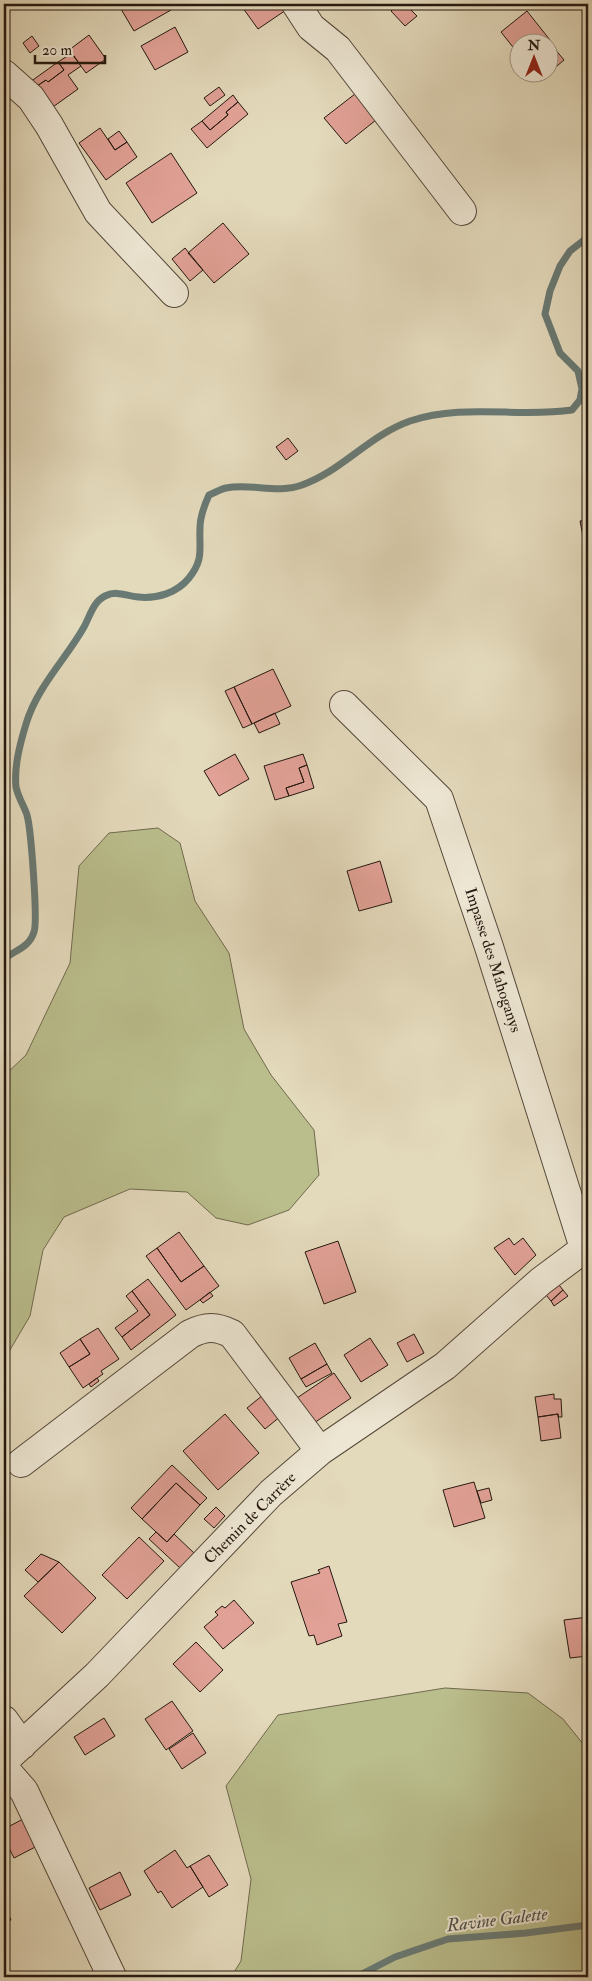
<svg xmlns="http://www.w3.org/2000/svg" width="592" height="1981" viewBox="0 0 592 1981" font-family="'IM FELL Double Pica',serif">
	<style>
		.green { fill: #babd8c; stroke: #706a4e }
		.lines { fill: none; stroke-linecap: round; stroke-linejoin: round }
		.stream { stroke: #697973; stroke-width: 7 }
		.building { fill: #e1a196; stroke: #25180f }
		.minor-casing { stroke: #54483a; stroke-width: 30 }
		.minor { stroke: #ede6d3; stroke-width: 28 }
		.labels { text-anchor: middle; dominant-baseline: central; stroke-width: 4; stroke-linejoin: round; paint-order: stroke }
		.street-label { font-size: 16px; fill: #25180f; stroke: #ede6d3 }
		.water-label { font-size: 18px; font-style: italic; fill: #4d5049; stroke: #ede6d3 }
	</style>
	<rect width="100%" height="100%" fill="#e3d9bb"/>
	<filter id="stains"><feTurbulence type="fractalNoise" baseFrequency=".004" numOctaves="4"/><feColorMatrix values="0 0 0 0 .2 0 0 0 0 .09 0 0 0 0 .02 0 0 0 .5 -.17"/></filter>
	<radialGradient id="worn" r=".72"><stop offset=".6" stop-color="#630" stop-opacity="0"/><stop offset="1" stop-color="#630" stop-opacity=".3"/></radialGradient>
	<path class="green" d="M158,828L180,843L195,901L229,953L244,1029L271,1075L314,1130L319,1175L289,1210L248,1225L216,1218L187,1192L130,1189L64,1217L43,1250L30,1316L4,1360V1076L26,1055L70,963L79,866L109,833Z
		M445,1688L528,1693L563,1719L588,1750V1977H231L241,1961L251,1879L226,1786L278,1715Z"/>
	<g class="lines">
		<path class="stream" d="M4,959C15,950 29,948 34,932C38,921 31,829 27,815C24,806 18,797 16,787C14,766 20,744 26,724C37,687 66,659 84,627C90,616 93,602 105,596C117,590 126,596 138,597C157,599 177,593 189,578C204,559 199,550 200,528C200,516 204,506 209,495C214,493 221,489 226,488C251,483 278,494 302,485C342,471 368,436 410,421C464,403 518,418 572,410L580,400L582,389L578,371L560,353L545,314L550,291L560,266L570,251L588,237
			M356,1977L395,1957L448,1939L526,1933L588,1925"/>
	</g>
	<path class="building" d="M118,4H168L171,10L134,31Z
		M240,4H286L289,8L258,29Z
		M399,4H405L417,16L405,26L391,11Z
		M527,11L550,40L547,42H520V56L501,32Z
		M175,27L188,52L155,70L141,46Z
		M89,35L106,59L86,73L69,50Z
		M32,36L39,46L30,53L23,43Z
		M550,43L564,60L550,72Z
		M72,53L81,66L68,75L78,89L50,109L34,88L46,80L48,82L64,70L58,62Z
		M58,62L64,70L48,82L46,80L34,88L30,82Z
		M534,72H549L540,80Z
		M219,87L225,95L210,106L204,98Z
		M355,94L376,120L346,144L324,118Z
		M233,95L238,102L226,112L228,115L210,130L202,121Z
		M238,102L248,114L207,148L191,129L202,121L210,130L228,115L226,112Z
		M100,128L115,150L127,142L137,157L106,180L79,143Z
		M119,131L127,142L115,150L108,139Z
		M171,153L197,193L152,223L126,183Z
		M223,223L249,254L214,283L188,253Z
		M185,248L203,270L190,281L172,259Z
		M288,438L298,451L286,460L276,447Z
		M588,520V561L580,521Z
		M273,669L291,706L252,724L234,687Z
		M234,687L252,724L243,728L225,691Z
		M275,713L280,724L259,733L254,723Z
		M235,754L249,779L219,796L204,771Z
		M303,754L307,765L299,768L304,782L286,788L289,796L275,800L264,766Z
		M307,765L314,788L289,796L286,788L304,782L299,768Z
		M380,861L392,902L359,911L347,871Z
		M179,1232L204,1266L181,1282L157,1248Z
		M509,1238L514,1245L523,1238L536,1255L515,1275L494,1248Z
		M338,1241L356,1292L324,1304L305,1252Z
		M157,1248L181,1282L204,1266L219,1286L186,1310L146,1256Z
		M148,1279L176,1315L131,1350L122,1337L150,1315L132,1291Z
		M559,1285L563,1290L551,1301L546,1295Z
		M563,1290L568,1296L554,1306L551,1301Z
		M132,1291L150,1315L122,1337L115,1328L138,1311L126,1296Z
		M210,1292L213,1296L203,1303L200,1300Z
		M98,1328L119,1359L101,1371L103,1374L83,1388L69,1367L90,1354L80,1339Z
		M414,1334L424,1353L407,1362L397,1343Z
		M370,1338L388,1365L361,1382L344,1355Z
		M80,1339L90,1354L69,1367L60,1353Z
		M315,1343L327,1364L301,1379L289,1358Z
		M327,1364L332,1373L306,1387L301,1379Z
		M334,1373L351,1398L314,1423L297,1398Z
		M97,1378L99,1381L91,1387L89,1384Z
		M554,1394V1399H561L562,1417H558V1414L538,1417L535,1397Z
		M263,1395L281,1416L265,1429L247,1408Z
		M225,1414L259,1453L218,1490L183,1451Z
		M558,1414L561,1438L541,1441L538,1417Z
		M172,1465L207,1498L200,1505L176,1483L142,1519L131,1508Z
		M474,1482L485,1518L454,1527L443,1490Z
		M176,1483L200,1505L167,1542L142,1519Z
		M489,1488L492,1500L481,1503L477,1491Z
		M588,1490V1515H586L583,1491Z
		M216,1507L225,1516L214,1528L204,1519Z
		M156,1532L167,1542L174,1534L194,1553L180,1568L149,1539Z
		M139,1537L164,1561L127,1599L102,1575Z
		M41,1554L59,1562L38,1582L25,1570Z
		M59,1562L96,1598L62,1633L24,1596Z
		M329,1566L347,1622L338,1624L342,1636L317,1645L314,1635L309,1636L291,1582L320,1573L318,1570Z
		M234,1600L254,1623L223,1649L204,1627L218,1615L215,1612L222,1606L225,1608Z
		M588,1617V1656L570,1658L564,1620Z
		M196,1642L223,1670L200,1692L173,1664Z
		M172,1701L193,1731L166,1750L145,1719Z
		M104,1718L115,1736L85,1755L74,1737Z
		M193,1733L206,1753L182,1769L169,1749Z
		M27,1817L41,1844L14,1858L4,1838V1829Z
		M175,1850L187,1868L190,1866L203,1887L172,1908L161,1891L158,1893L144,1871Z
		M209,1855L228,1885L209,1897L190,1866Z
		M120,1872L131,1895L100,1910L89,1888Z
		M4,1905L11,1920L4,1924Z"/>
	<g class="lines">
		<g class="minor-casing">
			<path id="minor" d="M296,4L311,27L338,49L462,211
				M4,74L31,98L49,125L98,212L174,293
				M344,705L439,799L489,947L584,1248
				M21,1463L190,1334C206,1326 216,1326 232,1334L320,1451
				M4,1720L22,1745
				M4,1761L97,1675L271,1493L320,1451L445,1366L541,1281L588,1246
				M4,1768L24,1791L112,1977"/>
		</g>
		<use href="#minor" class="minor"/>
	</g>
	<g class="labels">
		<g class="street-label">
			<text transform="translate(493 960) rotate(72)">Impasse des Mahoganys</text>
			<text transform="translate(250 1518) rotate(-45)">Chemin de Carrère</text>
		</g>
		<g class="water-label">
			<text transform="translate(497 1920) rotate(-7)">Ravine Galette</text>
		</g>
	</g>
	<rect width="592" height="1981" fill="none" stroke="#e3d9bb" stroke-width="20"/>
	<rect x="5" y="5" width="582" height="1971" fill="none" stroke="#25180f" stroke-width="2.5"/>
	<rect x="10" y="10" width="572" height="1961" fill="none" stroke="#25180f"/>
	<g transform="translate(534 58)"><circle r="24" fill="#ede6d3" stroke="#9d9485"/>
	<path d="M0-4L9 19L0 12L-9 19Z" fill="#8f2418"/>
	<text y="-8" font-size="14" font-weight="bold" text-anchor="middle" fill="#25180f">N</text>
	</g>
	<path d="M35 55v8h70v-8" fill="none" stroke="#25180f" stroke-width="2.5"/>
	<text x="42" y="55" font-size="15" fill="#25180f" stroke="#ede6d3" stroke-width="4" paint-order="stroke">20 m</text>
	<rect width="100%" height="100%" filter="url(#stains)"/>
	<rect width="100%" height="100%" fill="url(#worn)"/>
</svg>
